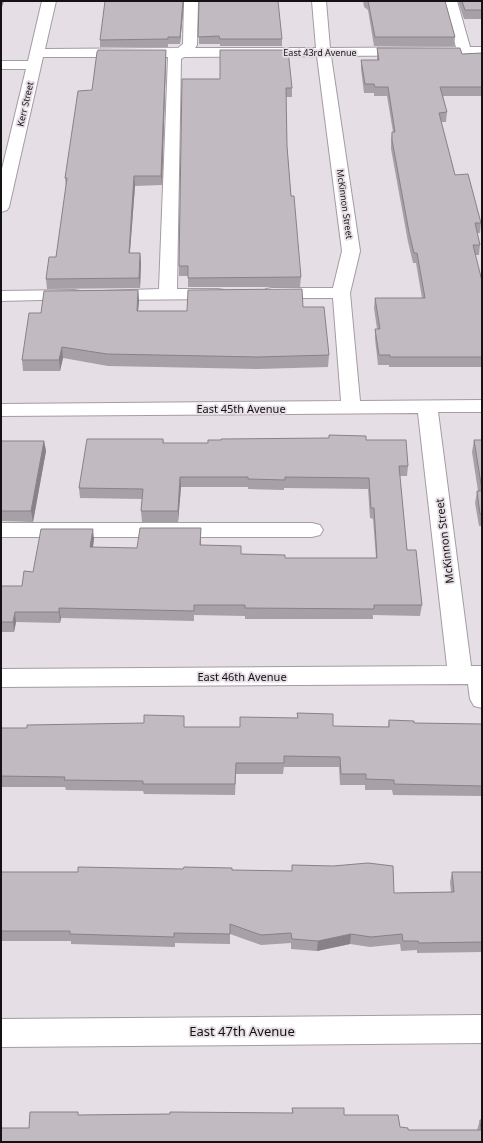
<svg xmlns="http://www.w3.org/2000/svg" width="483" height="1143" viewBox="0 0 483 1143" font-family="'Noto Sans',sans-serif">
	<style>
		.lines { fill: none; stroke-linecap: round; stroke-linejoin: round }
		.minor-casing { stroke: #a49ca3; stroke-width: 2 }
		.minor { fill: #fff; fill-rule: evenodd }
		.wall { fill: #a7a0a6 }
		.shaded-wall { fill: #888287 }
		.building { fill: #c2bac1; stroke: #888287 }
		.labels { text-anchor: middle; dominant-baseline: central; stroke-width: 3.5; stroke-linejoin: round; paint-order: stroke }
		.far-street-label { font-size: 9px; fill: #151214; stroke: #e6dee5 }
		.street-label { font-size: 11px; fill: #151214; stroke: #e6dee5 }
		.near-street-label { font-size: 13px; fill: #151214; stroke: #e6dee5 }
	</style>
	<rect width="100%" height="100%" fill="#e6dee5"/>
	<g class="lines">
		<g class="minor-casing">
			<path id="minor" d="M42,1H56L45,49L178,48L183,44L184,1H198L197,45L195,48H316L312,1H326L330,48L456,47L443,1H457L470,47H482V55L331,56L360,251L350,293L360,401L482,400V412H438L471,666H482V708L474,706L470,699L468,684L1,687V669L447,666L418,413L1,416V404L341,401L333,298H272L266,297L263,293L266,289L272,288H333L342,251L317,56L184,57L181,59L177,289H218L224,290L227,294L224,298L218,299L108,300L102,299L99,295L102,291L159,289L168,57H43L9,207L7,210L1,212V173L26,69H1V61H28Z
				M74,290L80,291L83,295L80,299L1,301V291Z
				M1,523H312L320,525L323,530L320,535L312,537H1Z
				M482,1015V1043L1,1047V1019Z"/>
		</g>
		<use href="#minor" class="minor"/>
	</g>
	<path class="wall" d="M184,1L180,44H168V47H100V40Z
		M199,1L282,39V46H220V44H199Z
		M363,1H445L455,37L454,46H374L368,10L364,7Z
		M458,1H482V19H464Z
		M377,48L462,54L482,53V96H443L447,112L446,122H441L455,175L481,223L480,233H477L480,245L479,255H475L482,281V367H389V365H378L375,339V329H377L374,308L375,298H422L416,263H413L408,242L391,149V141L392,132H393L387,96H374V93H364L361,69V60H377Z
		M166,50V58L162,185L135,186L130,253H140L141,263L140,288L47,289L46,279L56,257L66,187L65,178L92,90Z
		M220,79L292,88V97H286L287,146L291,196L301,277L300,287H188V276H179V266Z
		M138,290L139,301L138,311H187L303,307L329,355L328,367L258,369L108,366L63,358L60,371H23L22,360L41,313Z
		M163,439L164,443H208L366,440L408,466L407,476H400L407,550L422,605L420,616L373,615V619H245V616L194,615V621L61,618L60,623L16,622L14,632H1V586H22L33,572L94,539L93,548H137L201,528V545L241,554L285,558H376L373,519L370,518L368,489L284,488V490L248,489V487H181L178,522H142L141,511L142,499L80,498L79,488Z
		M474,440H482V526H479L475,503L477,491H478L472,452Z
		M1,441H44L46,451L33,522L1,521Z
		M389,720L414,723L482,724V796L393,795L392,790H365V785H340L339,767H284L283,774H236L235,795L144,794L143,791L66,790L65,787H1V728H27L185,727H388Z
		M183,869L232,870L394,893L451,892L450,882L452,872H482V952L417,953V950L401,951L400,944L370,947L350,944L317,951L291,949V943L261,945L230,934V944L175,943V947L71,944V941H1V872H78Z
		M292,1108L344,1115L408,1130H477L480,1120L482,1142L29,1128L78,1115L292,1113Z"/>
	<path class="shaded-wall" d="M1,1H4L1,10Z
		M183,1H184L180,44V37Z
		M166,50V58L162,185L161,176Z
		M134,176L135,186L129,263V253Z
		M140,253L141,263L140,288L139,278Z
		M138,290L139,301L137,322V311Z
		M62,347L63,358L60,371L59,360Z
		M44,441L46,451L33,522L31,511Z
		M180,477L181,487L178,522V511Z
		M201,528V539L200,556V545Z
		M93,529L94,539L91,558L90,547Z
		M59,608L61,618L60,623L59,612Z
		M15,612L16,622L14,632L13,622Z
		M351,934L350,944L317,951L318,941Z"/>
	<path class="building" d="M105,1H183L180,37H168V39L100,40Z
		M199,1H278L282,39H220L219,36L198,37Z
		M368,1H445L455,37H375Z
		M462,1H482V10H465Z
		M377,48H460L462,54L482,53V87H440L447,112L439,113L455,175L468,174L481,223H475L480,245H473L482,281V357H390V355H379L375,329H380L375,298H425L417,253H414L409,232L392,140V132H395L388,87H375L374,84H365L361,60H379Z
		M98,50H166L161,176H134L129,253H140L139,278L46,279L49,257H56L67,178H65L78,91L92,90L97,52Z
		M220,50H288L292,88H286L287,146L291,196H294L301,277L188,278V266H179L182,79H220Z
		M302,289L303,307H324L329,355L258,357L107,354L62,347L59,360H22L29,313H41L44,291L138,290L137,311H187L188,290Z
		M329,435L366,436V440H406L408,466H399L407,550H416L422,605H374V609L245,608V605H194V611L59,608V612H15L13,622H1V586H22L24,571L33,572L41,529H93L90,547L137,548L140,528H201L200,545L241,546V554L285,555V558H377L374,508H371L369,478L285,477V480L248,479V477H180L178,511H141L143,489L79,488L87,439H163V443H208V440H221V439L329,438Z
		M474,440H482V490Z
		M1,441H44L31,511H1Z
		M477,491H482V514H480Z
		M297,713L333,714V726L389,727V720L414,721V723L482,724V786L394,784V780L366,779V774H341L340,757L284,756V763H236L235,784H143V781L64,780L65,777L1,776V728H27V725L144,723V715L184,716V727H240V717L298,718Z
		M368,863L393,866L394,893L454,892L452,872H482V942L419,943L418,941H403L402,934L371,937L351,934L318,941L292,939L291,933L261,935L230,924V934L174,933V937L70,934V931H1V872H78V867L183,869L184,867L232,868V870L292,871V865L333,866Z
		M292,1108H344V1115H398L400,1127L408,1128V1130H481L480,1120H482V1142H1V1128H29L30,1112H78V1115L170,1114V1112L293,1113Z"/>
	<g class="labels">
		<g class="far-street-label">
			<text x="320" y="52">East 43rd Avenue</text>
			<text transform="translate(25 104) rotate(-77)">Kerr Street</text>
			<text transform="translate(345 204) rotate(82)">McKinnon Street</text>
		</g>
		<g class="street-label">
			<text x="241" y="408">East 45th Avenue</text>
			<text transform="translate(444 541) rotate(-97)">McKinnon Street</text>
			<text x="242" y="676">East 46th Avenue</text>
		</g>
		<g class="near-street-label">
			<text x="242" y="1031">East 47th Avenue</text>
		</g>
	</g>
	<rect width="483" height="1143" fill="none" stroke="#151214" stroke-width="4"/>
</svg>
